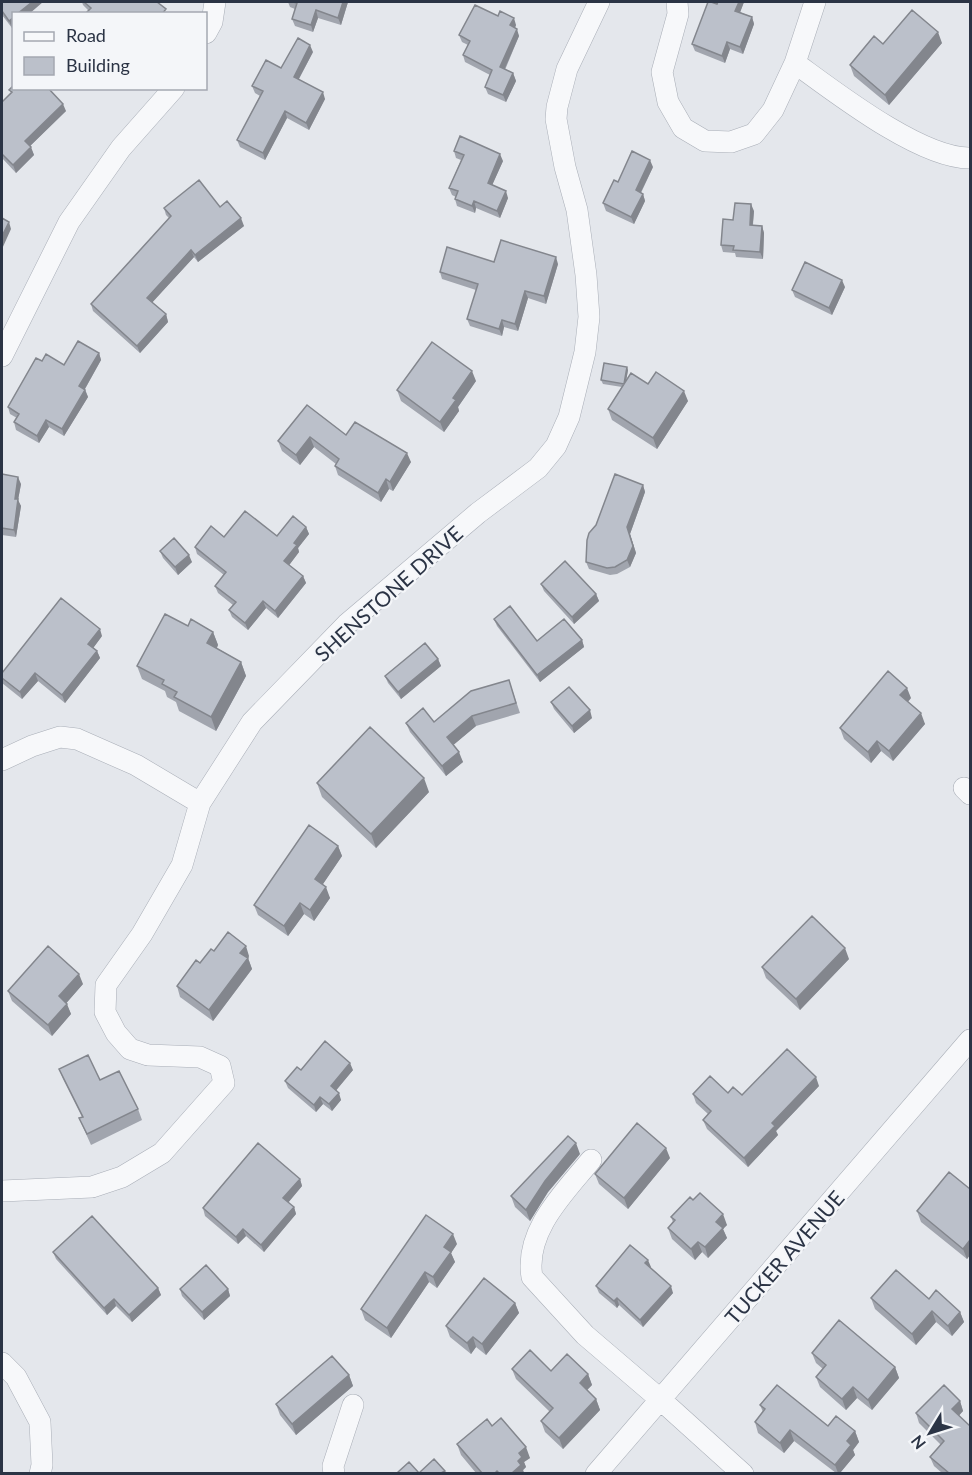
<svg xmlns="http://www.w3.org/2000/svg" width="972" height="1475" viewBox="0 0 972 1475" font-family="Lato,sans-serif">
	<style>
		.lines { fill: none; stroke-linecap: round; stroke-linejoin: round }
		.minor-casing { stroke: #a9aeb7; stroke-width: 22 }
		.minor { stroke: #f7f8fa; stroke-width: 21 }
		.wall { fill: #a1a5ae }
		.shaded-wall { fill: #83868d }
		.building { fill: #bbc0ca; stroke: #83868d; stroke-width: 1.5 }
		.labels { text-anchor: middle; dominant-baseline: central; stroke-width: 4.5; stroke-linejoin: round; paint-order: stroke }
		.street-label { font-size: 21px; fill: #2b3445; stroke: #f4f6f9 }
	</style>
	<rect width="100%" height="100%" fill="#e4e7ec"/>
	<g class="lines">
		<g class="minor-casing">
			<path id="minor" d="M677,2L678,14L662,72L668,102L683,128L705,141L731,142L754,134L773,110L795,63L815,2
				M206,33L212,22L215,2
				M795,63C835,92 921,159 970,158
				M2,356L69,222L121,148L174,88
				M2,760L32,746L60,737L77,739L136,765L200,803
				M964,788L970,794
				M591,1160C565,1192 524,1231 532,1277L585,1335L661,1400L743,1474
				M2,1191L92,1187L122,1177L162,1153L224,1083L220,1066L200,1057L148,1055L130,1049L116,1033L105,1012L106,985L142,934L182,865L200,803L252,722L347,624L478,513L538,468L556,446L569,417L585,352L589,317L586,275L577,210L565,167L556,119L557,107L567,69L599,2
				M2,1363L16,1377L40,1422L42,1465L40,1474
				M334,1474L333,1466L353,1405
				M596,1474L970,1040"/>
		</g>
		<use href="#minor" class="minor"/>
	</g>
	<path class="wall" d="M2,2L14,14V26L12,28L2,15Z
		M82,2H157L88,10L83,5Z
		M288,2H348L341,25L318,18L313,32L295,26L292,19L295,9L290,7Z
		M718,2H744L740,12L752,17L754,24L743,54L730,49L725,63L695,51L692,44Z
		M498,16L516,25L515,28L519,36L505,70L513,73L516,81L506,102L488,94L485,87L490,75L465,62L463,55L468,45L462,42L459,35Z
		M942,43L889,105L854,76L850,65L883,44Z
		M313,52L299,79L325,99L309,130L287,118L265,160L240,147L237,140L260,96L255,93L252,86L281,68Z
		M9,90L66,111L30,146L34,155L16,173L2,158V102L11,93Z
		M454,151L503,161L492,185L508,198L500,218L476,208L475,213L457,206L455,199L456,197L452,195L449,188L461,160L456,158Z
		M653,167L641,193L643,194L645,201L634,224L606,211L603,203Z
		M220,207L244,226L198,262L194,257L152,302L166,314L168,322L140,353L93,311L91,304L169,218L166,215L164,208Z
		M754,211L753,225L762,226L764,233L763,259L736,257L735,253L723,252L721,245L733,220Z
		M494,262L558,264L546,304L528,298L518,331L504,327L502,336L470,326L467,319L476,290L442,279L440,272Z
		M845,287L832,315L795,297L792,290Z
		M99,353L101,360L85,389L88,397L64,436L49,427L39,443L16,430L14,422L17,418L10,414L8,407L42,361L64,365Z
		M628,370L626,381L648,384L688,401L657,449L612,420L608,409L622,387L603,384L601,380Z
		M476,381L458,407L459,411L444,432L401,401L397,390Z
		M307,405L346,435L411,462L393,491L389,489L381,502L338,475L335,466L336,464L314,447L300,465L282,451L278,441Z
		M2,474L21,484L18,500L21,506L16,537L2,535Z
		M643,485L645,492L630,534L636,553L630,567L617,574L610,575L589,569L586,562Z
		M306,527L309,534L298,548L299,552L289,565L303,576L306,583L278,618L266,608L248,630L232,617L229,610L233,605L218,593L215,586L224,575L197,554L195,547L224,537L277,536Z
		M160,551L192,562L178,575L163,558Z
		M541,584L596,594L599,601L574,624L544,591Z
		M494,619L537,641L582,640L584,647L540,682L497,626Z
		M188,626L213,632L218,645L217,648L241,662L246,676L216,731L179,711L176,702L167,697L165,691L142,679L137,666Z
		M102,636L93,648L97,651L100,658L65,703L38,681L22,699L2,683V673Z
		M438,659L441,666L401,699L388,683L385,676Z
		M509,680L520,713L476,726L453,745L463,762L446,776L410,732L406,723L434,722Z
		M911,698L908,702L925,724L893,761L881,751L871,763L844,739L840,728Z
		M551,702L592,718L574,733L554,709Z
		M317,783L429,792L376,848L322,797Z
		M338,846L342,856L322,885L330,898L314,921L304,914L288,936L258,915L254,905Z
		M214,951L249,956L248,958L252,969L213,1021L180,997L177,986Z
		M849,959L800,1010L766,978L762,967Z
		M83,984L66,1003L71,1014L52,1036L12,1001L8,991Z
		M59,1069L100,1080L138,1109L142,1120L91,1145L79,1118L82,1117L63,1079Z
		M301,1070H353L336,1090L341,1100L332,1111L323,1104L316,1112L288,1088L285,1081Z
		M819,1086L776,1131L778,1135L748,1167L707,1129L703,1120L708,1114L696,1103L693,1094L728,1093L742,1095Z
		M580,1154L548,1192L530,1221L515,1207L511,1196Z
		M670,1158L628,1209L599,1184L595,1174Z
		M300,1179L302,1186L288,1203L294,1207L296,1214L264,1252L246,1236L238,1244L205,1216L203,1208Z
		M970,1189V1255L967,1259L921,1222L917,1211Z
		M693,1200L727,1225L723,1229L727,1238L708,1258L702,1252L695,1260L672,1239L668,1228L673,1222L671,1217Z
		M457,1244L451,1253L455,1262L437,1288L429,1282L391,1338L365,1320L361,1309Z
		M53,1252L158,1288L161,1295L132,1322L116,1306L107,1315L56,1259Z
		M651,1267L650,1268L673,1293L643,1327L619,1305L617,1308L599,1293L596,1286Z
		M180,1289H228L230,1296L204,1320L182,1296Z
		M871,1298L929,1299L960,1312L964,1322L952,1336L936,1322L916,1345L875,1309Z
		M515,1303L519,1313L486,1355L476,1347L471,1354L450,1337L446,1326Z
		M812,1353L895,1367L899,1378L872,1410L857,1398L846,1410L820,1387L816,1377L823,1369L816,1363Z
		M512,1369L551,1371L588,1374L592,1385L587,1390L596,1399L600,1410L563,1449L545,1432L541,1421L550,1412L516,1379Z
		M349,1375L353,1386L296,1435L280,1415L276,1404Z
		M960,1401L963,1411L959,1415L970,1473H942L934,1466L930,1457L941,1445L919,1423L916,1413Z
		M760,1405L828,1426L855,1431L859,1442L853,1450L855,1455L840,1473H836L794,1441L784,1453L758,1433L755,1422L763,1412Z
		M492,1426L530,1458L524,1462L526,1467L523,1470L524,1473H476L461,1455L457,1444Z"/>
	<path class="shaded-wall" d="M32,2H43L29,14H17Z
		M343,2H348L341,25L338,18Z
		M739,2H744L738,18L735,11Z
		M316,10L318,18L313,32L311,25Z
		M14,17V26L12,28L9,21Z
		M752,17L754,24L743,54L740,47Z
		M514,18L516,25L513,32L510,25Z
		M517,29L519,36L502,75L500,67Z
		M938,32L942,43L889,105L885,95Z
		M727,42L730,49L725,63L722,56Z
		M310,45L313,52L296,84L294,77Z
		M513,73L516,81L506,102L503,95Z
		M323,92L325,99L309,130L306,123Z
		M63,104L66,111L28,148L25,141Z
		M285,111L287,118L265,160L263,153Z
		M31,147L34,155L16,173L13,165Z
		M500,154L503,161L490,190L488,183Z
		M650,160L653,167L638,198L636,190Z
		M506,191L508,198L500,218L497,211Z
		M643,194L645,201L634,224L631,217Z
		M474,201L476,208L475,213L472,206Z
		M751,204L754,211L752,232L750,225Z
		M241,218L244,226L198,262L195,255Z
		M9,222L11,229L2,249V236Z
		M762,226L764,233L763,259L760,252Z
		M191,250L194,257L150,305L147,298Z
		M556,257L558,264L546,304L544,296Z
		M842,280L845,287L832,315L829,308Z
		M525,291L528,298L518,331L515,324Z
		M166,314L168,322L140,353L137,346Z
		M502,320L504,327L502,336L499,329Z
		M99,353L101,360L82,394L79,386Z
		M627,367L628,370L625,387L624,384Z
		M472,371L476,381L458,407L459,411L444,432L440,422L453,398Z
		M85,390L88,397L64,436L62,429Z
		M684,391L688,401L657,449L653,438Z
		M46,420L49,427L39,443L37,436Z
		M310,437L314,447L300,465L296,455Z
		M407,453L411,462L393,491L390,482Z
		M18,477L21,484L18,500L21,506L16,537L14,530L15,499Z
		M386,479L389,489L381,502L378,493Z
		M643,485L645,492L630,534L636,553L630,567L627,560V527Z
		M306,527L309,534L298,548L299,552L287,568L284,561L294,543Z
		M189,555L192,562L178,575L175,567Z
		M303,576L306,583L278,618L275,611Z
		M596,594L599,601L574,624L572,617Z
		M263,601L266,608L248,630L245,623Z
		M100,629L102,636L91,651L88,644Z
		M213,632L218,645L212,657L207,643Z
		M582,640L584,647L540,682L537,675Z
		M97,651L100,658L65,703L62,695Z
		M438,659L441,666L401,699L398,692Z
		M241,662L246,676L216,731L211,717Z
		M35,673L38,681L22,699L20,692Z
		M907,688L911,698L904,706L900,695Z
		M590,710L592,718L574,733L572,726Z
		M921,713L925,724L893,761L889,751Z
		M472,716L476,726L451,747L447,737Z
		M877,741L881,751L871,763L868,752Z
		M459,752L463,762L446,776L442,766Z
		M424,778L429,792L376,848L371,834Z
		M338,846L342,856L319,890L315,879Z
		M326,887L330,898L314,921L310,910Z
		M300,903L304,914L288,936L284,926Z
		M246,946L249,956L248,958L252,969L213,1021L209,1010L240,953Z
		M845,948L849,959L800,1010L796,999Z
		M79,974L83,984L63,1007L59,996Z
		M67,1004L71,1014L52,1036L48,1025Z
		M350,1063L353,1070L334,1093L331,1086Z
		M816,1077L819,1086L776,1131L778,1135L748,1167L744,1158L772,1123Z
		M339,1093L341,1100L332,1111L329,1104Z
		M320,1097L323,1104L316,1112L314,1105Z
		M576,1143L580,1154L548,1192L530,1221L526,1210L545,1181Z
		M666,1148L670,1158L628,1209L624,1198Z
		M300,1179L302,1186L286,1205L283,1198Z
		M294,1207L296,1214L264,1252L261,1245Z
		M723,1214L727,1225L723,1229L727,1238L708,1258L705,1247L716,1222Z
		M243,1229L246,1236L238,1244L236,1237Z
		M453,1234L457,1244L451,1253L455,1262L437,1288L433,1277L444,1247Z
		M970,1240V1255L967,1259L963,1249Z
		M698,1242L702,1252L695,1260L691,1249Z
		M648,1260L651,1267L648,1271L645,1263Z
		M425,1272L429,1282L391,1338L387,1328Z
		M671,1286L673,1293L643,1327L640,1320Z
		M158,1288L161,1295L132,1322L129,1315Z
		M228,1289L230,1296L204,1320L202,1312Z
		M617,1298L619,1305L617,1308L614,1301Z
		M114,1299L116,1306L107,1315L104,1308Z
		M515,1303L519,1313L486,1355L482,1344Z
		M932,1311L936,1322L916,1345L912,1334Z
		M960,1312L964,1322L952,1336L948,1326Z
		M473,1337L476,1347L471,1354L467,1343Z
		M895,1367L899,1378L872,1410L868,1400Z
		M588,1374L592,1385L583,1394L580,1383Z
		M349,1375L353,1386L296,1435L292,1424Z
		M853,1387L857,1398L846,1410L842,1399Z
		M596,1399L600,1410L563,1449L559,1438Z
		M960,1401L963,1411L956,1419L952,1409Z
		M790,1430L794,1441L784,1453L780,1443Z
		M855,1431L859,1442L853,1450L855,1455L840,1473H838L835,1465L847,1441Z
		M526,1447L530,1458L524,1462L526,1467L523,1470L524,1473H512L518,1461L519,1453Z"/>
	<path class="building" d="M2,2H32L17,14H14V17L9,21L2,11Z
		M84,2H157L166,9L162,14H85L91,8Z
		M293,2H343L338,18L316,10L311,25L292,19L297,3Z
		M708,2H711L717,4L718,2H739L735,11L752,17L740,47L727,42L722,56L692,44Z
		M475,5L498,16L500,11L514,18L510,25L517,29L500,67L513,73L503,95L485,87L492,70L463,55L470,41L459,35Z
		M912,10L938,32L885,95L850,65L874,36L883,44Z
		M298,38L310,45L294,77L323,92L306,123L285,111L263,153L237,140L263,91L252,86L266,60L281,68Z
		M14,85V88H48L63,104L25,141L31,147L13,165L2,154V102L12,92L9,90Z
		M460,136L500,154L488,183L506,191L497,211L474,201L472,206L455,199L458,191L449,188L464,155L454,151Z
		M632,151L650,160L636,190L643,194L631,217L603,203L614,180L618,182Z
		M199,180L220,207L227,201L241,218L195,255L191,250L147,298L166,314L137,346L91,304L171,216L164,208Z
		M735,203L751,204L750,225L762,226L760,252L733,250L734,246L721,245L723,219L733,220Z
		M2,218L9,222L2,236Z
		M501,240L556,257L544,296L525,291L515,324L502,320L499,329L467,319L478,284L440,272L447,247L494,262Z
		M805,262L842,280L829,308L792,290Z
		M78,341L99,353L79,386L85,390L62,429L46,420L37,436L14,422L19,414L8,407L36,358L42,361L46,354L64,365Z
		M432,342L472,371L453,398L456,400L440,422L397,390Z
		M604,363L627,367L624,384L601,380Z
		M656,372L684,391L653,438L608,409L631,373L648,384Z
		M307,405L346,435L355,422L407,453L390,482L386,479L378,493L335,466L339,459L310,437L296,455L278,441Z
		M2,474L18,477L15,499H18L14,530L2,528Z
		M615,474L643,485L627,527L633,546L627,560L615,567L607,568L586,562L587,540L589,533L596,525Z
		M245,511L277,536L293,516L306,527L294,543L297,545L284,561L303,576L275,611L263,601L245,623L229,610L236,602L215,586L226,572L195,547L211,526L224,537Z
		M174,538L189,555L175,567L160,551Z
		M565,561L596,594L572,617L541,584Z
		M61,598L100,629L88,644L97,651L62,695L35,673L20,692L2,678V673Z
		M510,606L537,641L564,619L582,640L537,675L494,619Z
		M165,614L188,626L191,619L213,632L207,643L241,662L211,717L174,697L177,692L162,684L164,680L137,666Z
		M425,643L438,659L398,692L385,676Z
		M888,671L907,688L900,695L921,713L889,751L877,741L868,752L840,728Z
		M509,680L516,703L472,716L447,737L459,752L442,766L406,723L423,708L434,722L471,691Z
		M569,687L590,710L572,726L551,702Z
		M370,727L424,778L371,834L317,783Z
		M309,825L338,846L315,879L326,887L310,910L300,903L284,926L254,905Z
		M812,916L845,948L796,999L762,967Z
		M228,932L246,946L240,953L248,958L209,1010L177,986L196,960L200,963L211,949L214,951Z
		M48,946L79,974L59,996L67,1004L48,1025L8,991Z
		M325,1041L350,1063L331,1086L339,1093L329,1104L320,1097L314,1105L285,1081L297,1067L301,1070Z
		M787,1049L816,1077L772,1123L775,1126L744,1158L703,1120L711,1111L693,1094L710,1076L728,1093L733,1087L742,1095Z
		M88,1055L100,1080L119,1071L138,1109L87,1134L79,1118L83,1117L59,1069Z
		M637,1123L666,1148L624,1198L595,1174Z
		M568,1136L576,1143L545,1181L526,1210L511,1196Z
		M258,1143L300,1179L283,1198L294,1207L261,1245L243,1229L236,1237L203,1208Z
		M949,1172L970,1189V1240L963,1249L917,1211Z
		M700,1193L723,1214L716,1222L723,1228L705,1247L698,1242L691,1249L668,1228L675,1220L671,1217L690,1197L693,1200Z
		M426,1215L453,1234L444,1247L451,1252L433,1277L425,1272L387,1328L361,1309Z
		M92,1216L158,1288L129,1315L114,1299L104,1308L53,1252Z
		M630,1245L648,1260L645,1263L671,1286L640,1320L617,1298L614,1301L596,1286Z
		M206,1265L228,1289L202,1312L180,1289Z
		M896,1270L929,1299L936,1290L960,1312L948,1326L932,1311L912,1334L871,1298Z
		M484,1278L515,1303L482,1344L473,1337L467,1343L446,1326Z
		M839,1320L895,1367L868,1400L853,1387L842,1399L816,1377L826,1365L812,1353Z
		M530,1350L551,1371L567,1354L588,1374L580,1383L596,1399L559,1438L541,1421L553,1408L512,1369Z
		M332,1356L349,1375L292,1424L276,1404Z
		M777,1385L828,1426L836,1416L855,1431L847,1441L851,1445L835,1465L790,1430L780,1443L755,1422L765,1409L760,1405Z
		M944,1385L960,1401L952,1409L970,1426V1473H949L930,1457L944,1441L916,1413Z
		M501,1418L526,1447L519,1453L522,1457L518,1461L521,1465L512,1473H499L497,1471L495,1473H482L457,1444L487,1419L492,1426Z
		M434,1459L445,1471L441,1473H397L409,1462L419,1473Z"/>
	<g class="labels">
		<g class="street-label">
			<text transform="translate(388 593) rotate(-42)">SHENSTONE DRIVE</text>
			<text transform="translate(784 1257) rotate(-49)">TUCKER AVENUE</text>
		</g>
	</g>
	<rect width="972" height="1475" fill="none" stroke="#2b3445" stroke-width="6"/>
	<rect x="12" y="12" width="195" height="78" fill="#f4f6f9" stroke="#a4a8b1" stroke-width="1.5"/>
	<rect x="24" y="32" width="30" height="9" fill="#f7f8fa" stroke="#a4a8b1" stroke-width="1.5"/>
	<text x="66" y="42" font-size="18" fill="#2b3445">Road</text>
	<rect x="24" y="57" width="30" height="18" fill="#bbc0ca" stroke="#a4a8b1" stroke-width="1.5"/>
	<text x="66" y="72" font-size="18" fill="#2b3445">Building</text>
	<g transform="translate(930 1433) rotate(232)" stroke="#f4f6f9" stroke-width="4.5" paint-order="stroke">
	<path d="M0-4.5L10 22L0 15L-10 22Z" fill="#2b3445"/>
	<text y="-9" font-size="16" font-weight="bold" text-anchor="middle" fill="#2b3445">N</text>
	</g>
</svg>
